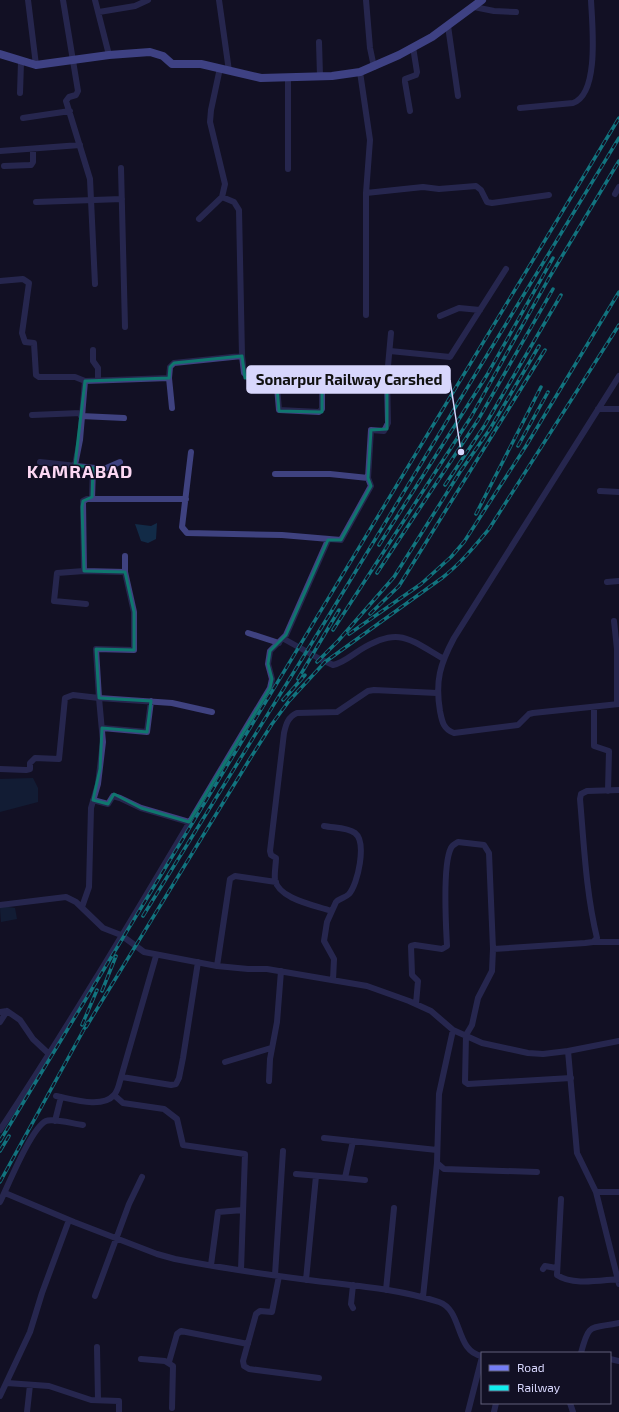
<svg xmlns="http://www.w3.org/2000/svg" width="619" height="1412" viewBox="0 0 619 1412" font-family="'Exo 2',sans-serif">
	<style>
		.water { fill: #122b47 }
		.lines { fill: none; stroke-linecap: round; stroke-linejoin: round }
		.street { stroke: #3f4280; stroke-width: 6 }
		.secondary { stroke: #747df5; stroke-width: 8 }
		.rail-casing { stroke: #11edee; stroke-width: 3.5 }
		.rail { stroke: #121024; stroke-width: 2; stroke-dasharray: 6; stroke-linecap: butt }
		.marked { fill: none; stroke: #0f766e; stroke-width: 3; stroke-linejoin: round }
		.labels { text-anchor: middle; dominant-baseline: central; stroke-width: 3; stroke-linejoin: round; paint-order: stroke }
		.district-label { font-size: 18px; font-weight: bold; letter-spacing: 1px; fill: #fcd8f3; stroke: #121024 }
		.leader { fill: none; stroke: #d7d6fc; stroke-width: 1.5 }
		.callout-dot { fill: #d7d6fc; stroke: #121024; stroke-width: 1.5 }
		.callout { fill: #d7d6fc; stroke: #d7d6fc; stroke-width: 1.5 }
		.callout-label { font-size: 15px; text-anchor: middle; font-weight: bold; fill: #111 }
	</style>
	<rect width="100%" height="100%" fill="#121024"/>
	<path class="water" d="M157,523L156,539L148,543L141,541L135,524L151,526Z
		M33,778L38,788V802L0,812V779Z
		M2,906L15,908L17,919L1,922L0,908Z"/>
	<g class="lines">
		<path class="street" d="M28,0L36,65
			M63,0L78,91L76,95L69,97L66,101L90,179L95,284
			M95,0L109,55
			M219,0L229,71
			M366,0L370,48L374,67
			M474,7L494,11L516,12
			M99,12L135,6L148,0
			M448,26L458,96
			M319,42L320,76
			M220,68L211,110L210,122L225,184L222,197L234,202L239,210L242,356L244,373L248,377L276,375L279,410L319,412L322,409V373L387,377
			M360,72L370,140L366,193V315
			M20,93L21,62
			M520,108L573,103C600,94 592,23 591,0
			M410,111L405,82V79L416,75L417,72L413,47
			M23,118L70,111
			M0,151L80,145
			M4,166L31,165L33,162V149
			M121,168L125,327
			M288,169V78
			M366,193L423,187L439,189L476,186L481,190L487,202L492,203L549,195
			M615,194L619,187
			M36,202L122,199
			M199,219L222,197
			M0,281L23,279L29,283L22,333L25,342L34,343L36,375L39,377H75L85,381
			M440,316L459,308L480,310
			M93,350V361L98,368V380
			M390,351L450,357L506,269
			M619,376L454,638C440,664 435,681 440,711C442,721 443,729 454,733L518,725L529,714L533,713L619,704
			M169,378L170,367L174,363L242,356
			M598,409H619
			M32,415L81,413
			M81,416L124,418
			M191,452L182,527L187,533L282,535L341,540L371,486L368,478L371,430L384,431L388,423L387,377L391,333
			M40,462L104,469L120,462
			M75,465L80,440L85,381L169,378L172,408
			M275,474H330L368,478
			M600,491L619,492
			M92,499L93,468
			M84,571L83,501L87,499H186
			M125,572V556
			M607,582L619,581
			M86,604L54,601L57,573L84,571L125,572L134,612V650L96,649L99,698L172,703L212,712
			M614,621L617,649V704
			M248,633L279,643
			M284,639L320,659L333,665C343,663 352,655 360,650C399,626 409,639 444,659
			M594,707V746L609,751L608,791
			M102,728L147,732L151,701
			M0,769L26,770L30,769V763L35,758L59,759L65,698L73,695L99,698L103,742L98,784L91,808L89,887L82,907
			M93,800L108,804L113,796L120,798L141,808L189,822
			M324,826C333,828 347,827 355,833C367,842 358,884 349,894C345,898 340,898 336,902L327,922L324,941L334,959L333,980
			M0,905L66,897L76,902L103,928L121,935L144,952L217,966L248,969H267L367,986L409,1001L431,1011L453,1030L482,1043L528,1053L543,1054L568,1051L577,1153L596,1192L619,1284
			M331,911C314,905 279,899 275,880C274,873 276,865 276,858L271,855L270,851L284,733C286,724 288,717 297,713L337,712L368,691L374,690L437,693
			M593,942H619
			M493,949L585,943L593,942L597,938C586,893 584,845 580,799L581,794L587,791L619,790
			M217,966L230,879L235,876L276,882
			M416,1004L418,981L412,975L411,946L415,945L442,949L447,946C446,926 442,865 451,848C452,845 455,844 458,842L484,845L489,853L493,949L492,971L478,998L472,1025L466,1035L465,1082L468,1084L571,1078
			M0,1012L7,1011L20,1020L33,1039L49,1054
			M0,1022L7,1011
			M453,1030L439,1094L437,1163L444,1169L537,1172
			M568,1051L619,1041
			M225,1062L271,1048
			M122,1077L171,1085L176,1084L179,1078L183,1058L198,962
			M269,1081L270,1059L277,1022L281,971
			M114,1095L123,1103L164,1109L177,1119L183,1145L245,1154L241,1270
			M56,1096C72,1099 102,1109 114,1095C117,1092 119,1085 120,1081L156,956
			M55,1121L61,1097
			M0,1130C95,986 180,836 270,688L272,679L268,664L270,651L286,635L328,540
			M324,1138L437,1150
			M296,1174L345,1178L353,1141
			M345,1178L365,1180
			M596,1192H619
			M5,1193L74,1222L157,1254L175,1259C221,1268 269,1275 316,1281C358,1286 399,1289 439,1302C463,1310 455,1352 482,1356
			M561,1199L557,1275C573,1286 601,1280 619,1279
			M0,1202C8,1186 31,1128 46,1121C53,1118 74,1124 83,1125
			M211,1265L218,1212L243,1210
			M543,1269L545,1266L556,1268
			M275,1275L283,1151
			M279,1276L272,1312L260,1311L256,1314L243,1361L244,1366L249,1369L319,1378
			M306,1280L316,1176
			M386,1290L394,1208
			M95,1296L129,1204L142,1177
			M423,1297L437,1163
			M353,1308L351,1304L353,1285
			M97,1347L98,1400
			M581,1353C589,1322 590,1329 619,1323
			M141,1359L165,1361L173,1366L172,1408
			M610,1359L619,1361
			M169,1362L177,1334L181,1331L248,1344
			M7,1383L49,1386L91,1400L119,1401V1412
			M0,1396L30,1332L42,1293L69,1220
			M570,1403L573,1412
			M27,1412L30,1385
			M468,1412L482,1357
			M494,1412L496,1403"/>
		<path class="secondary" d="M0,54L36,65L109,55L150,52L163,56L172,64H201L261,78L332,76L360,72L399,55L432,37L482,0"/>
		<g class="rail-casing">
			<path id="rail" d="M518,446L548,392
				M445,485L485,425L561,295
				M476,514L541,387
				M379,545L487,375L553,258
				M377,573L478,420L553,289
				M370,614L399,586L545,350
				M333,630L471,417L549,278L619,161
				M349,634L421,584L451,557L464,542L526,446L619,292
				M317,662L338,641L394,577L460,472L490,429L539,346
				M298,679L339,610
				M283,700L305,675
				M143,916L331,612L619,138
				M102,991L116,956
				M82,1025L97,990
				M86,1027L248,762L272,724L289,701L325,662L442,578C460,564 474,547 489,529L619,325
				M0,1141L619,118
				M0,1151L9,1136
				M0,1182L88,1022"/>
		</g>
		<use href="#rail" class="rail"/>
	</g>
	<path d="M0 0H619V1412H0ZM242,356L245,378L276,375L279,411L322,412V373L387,377V429L371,430L368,478L371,486L341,540H328L286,635L270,651L268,664L272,679L270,688L189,822L141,808L114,794L108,804L93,800L100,769L102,728L147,732L151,701L99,698L96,649L134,650V612L125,572L84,571L82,507L83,501L92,497L93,468L75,465L85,381L169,378L170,367L174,363Z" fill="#121024" fill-opacity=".55" fill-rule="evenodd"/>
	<path class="marked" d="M242,356L245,378L276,375L279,411L322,412V373L387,377V429L371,430L368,478L371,486L341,540H328L286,635L270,651L268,664L272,679L270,688L189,822L141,808L114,794L108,804L93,800L100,769L102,728L147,732L151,701L99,698L96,649L134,650V612L125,572L84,571L82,507L83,501L92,497L93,468L75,465L85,381L169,378L170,367L174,363Z"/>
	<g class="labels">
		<g class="district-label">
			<text x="80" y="471">KAMRABAD</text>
		</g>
	</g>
	<path class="leader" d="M461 452L450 380"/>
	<circle class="callout-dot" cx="461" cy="452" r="4"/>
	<rect class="callout" x="247" y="366" width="203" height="27" rx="4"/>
	<g class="callout-label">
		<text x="349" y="385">Sonarpur Railway Carshed</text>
	</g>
	<rect x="481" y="1352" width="130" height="52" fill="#121024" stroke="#615f7a"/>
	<rect x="489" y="1365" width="20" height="6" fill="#747df5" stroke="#615f7a"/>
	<text x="517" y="1372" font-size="12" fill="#d7d6fc">Road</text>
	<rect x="489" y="1385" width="20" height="6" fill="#11edee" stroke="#615f7a"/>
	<text x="517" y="1392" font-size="12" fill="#d7d6fc">Railway</text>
</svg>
